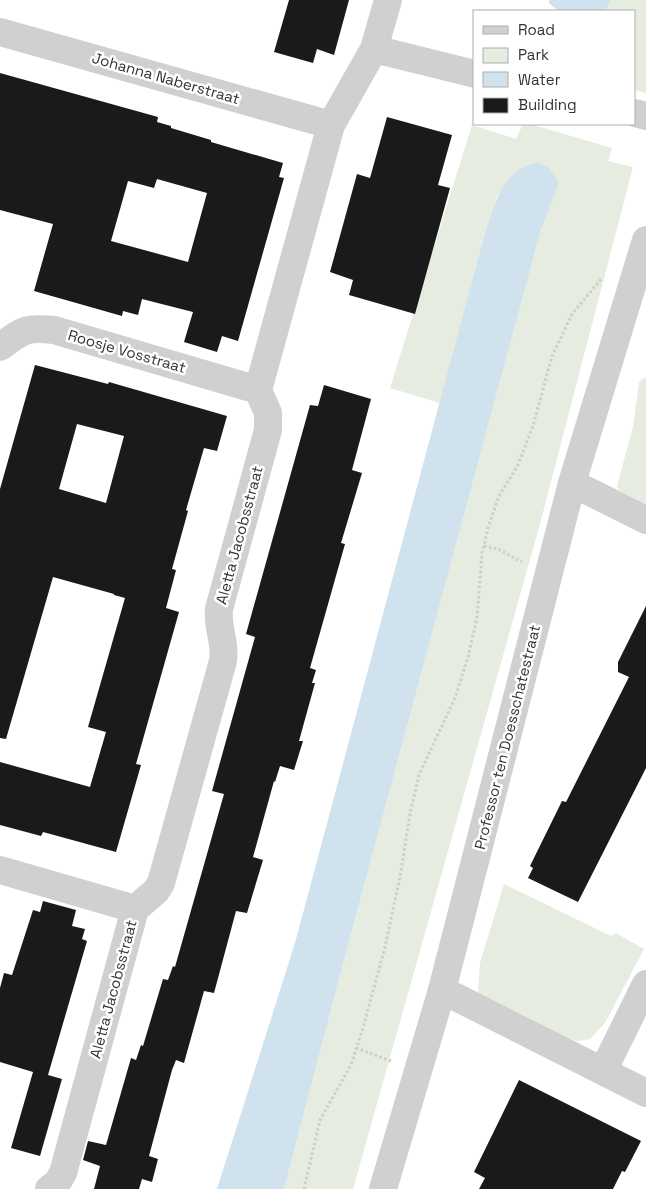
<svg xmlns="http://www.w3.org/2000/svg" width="646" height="1189" viewBox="0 0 646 1189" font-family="'Space Grotesk',sans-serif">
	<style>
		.green { fill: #e6ecdf }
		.water { fill: #cfe2ee }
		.building { fill: #1a1a1a; fill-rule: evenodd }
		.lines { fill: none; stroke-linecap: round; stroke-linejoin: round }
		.path { stroke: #cdcdcd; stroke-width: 3; stroke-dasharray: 2.5 2.5; stroke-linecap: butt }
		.minor { stroke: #d0d0d0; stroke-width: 28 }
		.tertiary { stroke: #d0d0d0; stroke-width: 28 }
		.labels { text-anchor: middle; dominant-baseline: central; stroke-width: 5; stroke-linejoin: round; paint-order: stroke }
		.street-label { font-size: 15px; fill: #333; stroke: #fff }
	</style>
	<rect width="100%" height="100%" fill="#fff"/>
	<path class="green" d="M611,0H646V93L635,90V11H605Z
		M523,124H530L612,148L608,161L633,167L540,524L353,1189H284L351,934L543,221L498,194L486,229L440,403L390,388L472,125L516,139Z
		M646,378V504L620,491L617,486L633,427L639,383L642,379Z
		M504,884L611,936L616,933L644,949L605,1023L590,1039L577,1041L567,1038L523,1015L491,1003L478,992L480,963Z"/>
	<path class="water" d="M549,0H611L605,11H558L549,3Z
		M537,162L549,168L559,183L541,229L351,934L284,1189H217L295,943L486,229C494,207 499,184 519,170C524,166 532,164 537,162Z"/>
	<path class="building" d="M289,0H349L334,55L317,49L313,63L274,52Z
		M0,73L158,117L157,122L171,126V128L211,140V142L283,163L279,177L284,178L238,341L222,336L217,352L184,342L193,312L142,299L138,315L123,311L122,316L34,291L53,224L0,210ZM157,179L207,193L188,262L111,241L128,181L154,188Z
		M387,117L452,135L438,185L450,188L415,314L349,295L353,280L330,272L357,174L370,178Z
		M35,365L108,384L109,382L227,416L217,451L204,448L186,510L188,511L172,569L176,570L166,608L179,612L136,764L141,765L116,852L43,832L41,836L0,825V762L90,787L106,732L88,727L125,598L114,595V594L53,577L6,739L0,738V489ZM77,424L124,436L106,503L59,489Z
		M324,385L371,399L352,470L362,473L341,543L345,544L310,668L316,670L312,683H315L299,741H303L294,770L280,766L275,782L274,781L253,857L263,860L247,913L236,911L214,993L204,991L184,1063L176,1060L172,1070L149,1156L158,1159L152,1182L142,1179L139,1189H94L100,1166L83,1160L88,1141L106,1145L131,1058L136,1060L141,1045L143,1046L163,979L168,980L173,966L175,967L224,794L212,791L255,637L246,634L310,405L318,406Z
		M646,606V768L578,902L528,878L533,868L530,866L562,801L566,802L629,677L618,672V662Z
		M43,901L76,910L72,926L85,929L82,939L87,941L48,1075L62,1079L40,1156L11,1148L33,1072L0,1062V988L4,973L12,975L33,910L40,912Z
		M519,1080L641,1141L625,1172L622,1171L613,1189H479L485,1178L474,1172Z"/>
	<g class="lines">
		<path class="path" d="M484,546L498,549L522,562
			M356,1048L391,1061
			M304,1189L320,1120L351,1065L363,1028L385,947L400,877L410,814L419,775L455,698L468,657L477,618L482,553L488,528L499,496L518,465L533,426L552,356L572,314L602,278"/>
		<path class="minor" d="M0,32L331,125
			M374,49L475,74
			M635,113L646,116
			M0,347C23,330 25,327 54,330L258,390
			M572,483L646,520
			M0,870L135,909
			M442,990L646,1093
			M603,1071L646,984
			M49,1189L57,1183L63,1173L135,909L156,891L161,883L223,661C226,642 217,629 219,609L268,430V413L258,390L331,125L374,49L388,0"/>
		<path class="tertiary" d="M383,1189L442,990L572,483L646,240"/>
	</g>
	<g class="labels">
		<g class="street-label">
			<text transform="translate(166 78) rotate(16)">Johanna Naberstraat</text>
			<text transform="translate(127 351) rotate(16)">Roosje Vosstraat</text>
			<text transform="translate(239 535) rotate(-75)">Aletta Jacobsstraat</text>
			<text transform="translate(507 737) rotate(-76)">Professor ten Doesschatestraat</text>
			<text transform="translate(113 989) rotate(-75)">Aletta Jacobsstraat</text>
		</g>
	</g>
	<rect x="473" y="10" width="162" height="115" fill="#ffffff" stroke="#adadad"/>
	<rect x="483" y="26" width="25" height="8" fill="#d0d0d0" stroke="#adadad"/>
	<text x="518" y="35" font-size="15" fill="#333333">Road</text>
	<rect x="483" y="48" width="25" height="15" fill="#e6ecdf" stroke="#adadad"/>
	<text x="518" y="60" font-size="15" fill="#333333">Park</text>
	<rect x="483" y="72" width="25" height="15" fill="#cfe2ee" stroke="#adadad"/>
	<text x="518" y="85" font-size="15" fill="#333333">Water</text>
	<rect x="483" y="98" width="25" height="15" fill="#1a1a1a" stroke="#adadad"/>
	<text x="518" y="110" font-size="15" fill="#333333">Building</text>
</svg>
